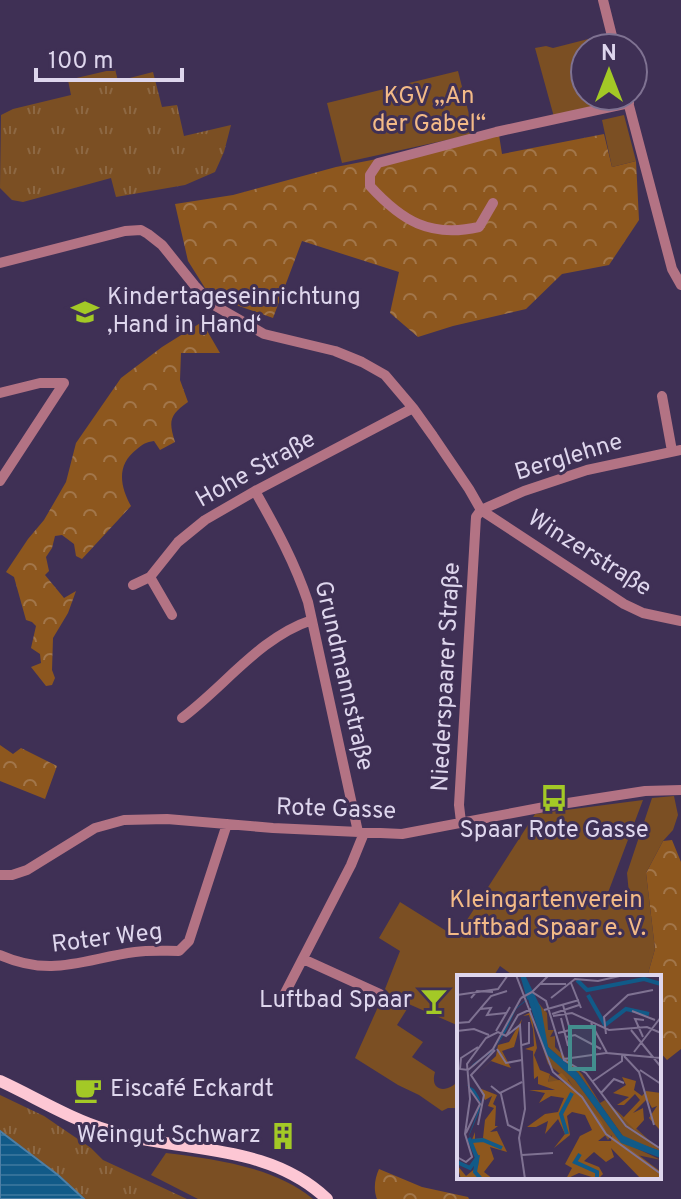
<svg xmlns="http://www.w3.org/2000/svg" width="681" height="1199" viewBox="0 0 681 1199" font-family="Overpass,sans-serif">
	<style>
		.grass { fill: url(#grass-tufts) }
		.forest { fill: url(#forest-crowns) }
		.green { fill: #7b4f23 }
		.water { fill: url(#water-rules); stroke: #4e7fa6; stroke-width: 2 }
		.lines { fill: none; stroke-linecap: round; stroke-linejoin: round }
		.minor { stroke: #b37384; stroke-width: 10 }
		.major { stroke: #fdc7d4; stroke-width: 12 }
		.labels { text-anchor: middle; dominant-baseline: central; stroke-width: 6; stroke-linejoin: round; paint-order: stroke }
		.park-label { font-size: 24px; fill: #f3ba87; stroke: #3f3055 }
		.poi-label { font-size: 24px; fill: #ded6ed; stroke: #3f3055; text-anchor: start }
		.street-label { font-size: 24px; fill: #ded6ed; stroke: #3f3055 }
		.inset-river { fill: none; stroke: #115a88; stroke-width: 4 }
		.inset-road { fill: none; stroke: #7f7292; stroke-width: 2 }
		.view { fill: #438e8e; fill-opacity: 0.15; stroke: #438e8e; stroke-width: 4 }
		.inset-edge { fill: none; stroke: #ded6ed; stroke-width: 4 }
	</style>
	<defs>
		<pattern id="grass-tufts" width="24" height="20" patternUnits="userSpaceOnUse" patternTransform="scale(2)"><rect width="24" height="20" fill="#7b4f23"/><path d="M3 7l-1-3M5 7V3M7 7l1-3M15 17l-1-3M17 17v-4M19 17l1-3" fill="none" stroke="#8d6843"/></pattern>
		<pattern id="forest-crowns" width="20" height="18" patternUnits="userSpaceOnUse" patternTransform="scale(2)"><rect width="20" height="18" fill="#8d571e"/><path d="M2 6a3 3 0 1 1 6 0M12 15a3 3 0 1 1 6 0" fill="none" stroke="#a2764a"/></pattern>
		<pattern id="water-rules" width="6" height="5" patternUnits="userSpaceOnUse" patternTransform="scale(2)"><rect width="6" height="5" fill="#115a88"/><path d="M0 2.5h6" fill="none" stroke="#337199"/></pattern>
	</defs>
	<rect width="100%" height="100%" fill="#3f3055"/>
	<path class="grass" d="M115,69L118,81L153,72L162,107L177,105L184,136L231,125L224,152L215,172L185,185L116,197L111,178L23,202L12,200L0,188L1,115L13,109L71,95L68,80Z
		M0,1095L44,1116L91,1148L103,1160L187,1199H84L58,1175L0,1131Z"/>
	<path class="forest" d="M604,134L612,167L636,161L639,220L609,265L562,274L526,309L453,326L418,337L390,313L399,272L302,241L273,318L210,296L188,261L175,204L233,195L336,167L499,135L502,154Z
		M202,322L220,353H181L180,380L188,402C170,415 168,420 175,442L160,450L154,441C146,442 143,444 137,449C116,465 120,486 131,506L82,559L76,556L74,544L62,535L55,536L52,548L46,557L49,571L45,575L64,598L76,591L68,613L53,638L52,670L55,678L52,685L46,686L31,667L41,663L40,654L31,648L36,626L32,622L26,620L14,577L6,572L28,539L44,520L66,482L76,443L121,378L162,347Z
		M0,745L13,754L21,748L57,766L45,799L0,781Z
		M672,840L681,862V1049L667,1060L659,1051V977H647L655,949L646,873L663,841Z
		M379,1169L422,1187L468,1197L469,1199H377C373,1189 375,1178 379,1169Z"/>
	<path class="green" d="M604,35L608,48H585V96H618L614,103L554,117L535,48L546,46L553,48Z
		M458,71L474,134L342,163L327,103Z
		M624,115L636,161L612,167L602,120Z
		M674,796L678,815L673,830L663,841L646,873L655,949L647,977H515L500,966L493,977H459V1026L388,995V992L385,989L400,951L379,938L400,902L456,937L535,814L643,800L606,898L630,904L627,873L652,798Z
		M382,998L407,1009L397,1025L423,1042L412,1057L435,1072C429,1093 449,1093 459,1080V1108H448L442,1111L419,1095L398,1085L355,1058Z
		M166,1153C214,1159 275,1167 313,1199H198L151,1175Z"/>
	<path class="water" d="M0,1131L58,1175L84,1199H0Z"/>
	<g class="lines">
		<path class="minor" d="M603,0L615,48
			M627,98L672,269L681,285
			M493,203L479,227C430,238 402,221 370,186V175L378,163L496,132L629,103
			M0,263L125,231L141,230L148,234L162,245L195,286L212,304L264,334L335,351L362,362L385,375L413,408L433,436L469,489L481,510
			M0,393L40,383H64
			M662,396L672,451
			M0,481L64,383
			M255,491C276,528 295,563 308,602L358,832
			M481,510L624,604L643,613L681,621
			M481,510L524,491L587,470L681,450
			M150,577L172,615
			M133,585L150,577L178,542L205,520L255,491L413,408
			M182,718C225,686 260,637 312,620
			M461,822L459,805L476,517L481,510
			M0,875H12L27,870L95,828L124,820L167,819L273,828L402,834L555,805L645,791L681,790
			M0,955C52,978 84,959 135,952C150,950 164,951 179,951L189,941L227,824
			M303,959L380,994
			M284,995L351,865L364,833"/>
		<path class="major" d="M0,1081C35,1097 70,1119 107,1130C181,1154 266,1141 327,1199"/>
	</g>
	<defs>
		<g id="school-bare" transform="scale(2.16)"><path d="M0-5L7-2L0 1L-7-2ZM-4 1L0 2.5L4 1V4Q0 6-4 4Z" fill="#a3c926" stroke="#3f3055" stroke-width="2.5" paint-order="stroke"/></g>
		<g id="bus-bare" transform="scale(2.16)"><path d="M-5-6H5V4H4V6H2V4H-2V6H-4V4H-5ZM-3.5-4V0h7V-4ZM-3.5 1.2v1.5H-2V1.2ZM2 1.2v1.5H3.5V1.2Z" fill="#a3c926" stroke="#3f3055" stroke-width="2.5" paint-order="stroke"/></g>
		<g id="bar-bare" transform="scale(2.16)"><path d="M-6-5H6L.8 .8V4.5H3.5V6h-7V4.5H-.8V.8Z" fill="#a3c926" stroke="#3f3055" stroke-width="2.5" paint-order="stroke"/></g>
		<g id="cafe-bare" transform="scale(2.16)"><path d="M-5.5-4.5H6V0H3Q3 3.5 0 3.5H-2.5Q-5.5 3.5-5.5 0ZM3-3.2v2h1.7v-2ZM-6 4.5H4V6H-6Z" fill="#a3c926" stroke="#3f3055" stroke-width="2.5" paint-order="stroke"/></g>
		<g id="building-bare" transform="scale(2.16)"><path d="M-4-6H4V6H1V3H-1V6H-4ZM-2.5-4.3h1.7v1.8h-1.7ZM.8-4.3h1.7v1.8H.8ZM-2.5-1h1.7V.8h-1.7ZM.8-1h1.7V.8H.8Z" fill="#a3c926" stroke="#3f3055" stroke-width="2.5" paint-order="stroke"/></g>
	</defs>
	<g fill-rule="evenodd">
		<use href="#school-bare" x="85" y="312"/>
		<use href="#bus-bare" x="554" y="798"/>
		<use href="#bar-bare" x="434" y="1001"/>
		<use href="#cafe-bare" x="88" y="1090"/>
		<use href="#building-bare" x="283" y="1136"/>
	</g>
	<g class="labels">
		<g class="park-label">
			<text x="429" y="97">KGV „An<tspan x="429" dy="28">der Gabel“</tspan></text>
			<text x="546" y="901">Kleingartenverein<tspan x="546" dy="28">Luftbad Spaar e. V.</tspan></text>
		</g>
		<g class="poi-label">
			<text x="107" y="298">Kindertageseinrichtung<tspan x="107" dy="28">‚Hand in Hand‘</tspan></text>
			<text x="554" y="831" text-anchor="middle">Spaar Rote Gasse</text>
			<text x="412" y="1001" text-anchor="end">Luftbad Spaar</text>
			<text x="110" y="1090">Eiscafé Eckardt</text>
			<text x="261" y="1136" text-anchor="end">Weingut Schwarz</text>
		</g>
		<g class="street-label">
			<text transform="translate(569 458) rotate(-17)">Berglehne</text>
			<text transform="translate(256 470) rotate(-29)">Hohe Straße</text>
			<text transform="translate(589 554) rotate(32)">Winzerstraße</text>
			<text transform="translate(343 676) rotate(77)">Grundmannstraße</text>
			<text transform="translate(447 677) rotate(-87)">Niederspaarer Straße</text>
			<text transform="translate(336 810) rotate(2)">Rote Gasse</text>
			<text transform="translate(107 939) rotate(-7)">Roter Weg</text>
		</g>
	</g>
	<g transform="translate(457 975)">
		<rect width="204" height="204" fill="#3f3055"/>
		<path d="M78,24L90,38L91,55H97L93,62L98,61V72L125,99L143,128L148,125L204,176L168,164L121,98L91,72ZM79,53L87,76L118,105L162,165L204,185L175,179L155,160L151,165L111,104L112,115L91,107L93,100L106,108L109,104L91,89Z" fill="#7b4f23"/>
		<path d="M74,37L80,73L77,80L83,95L93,99L91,107L103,105L113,114L100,100L105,98L145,147L150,159L141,166H154L155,160L204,197V204H184L154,173L157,182L149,187L137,177L127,186L142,192L146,199L141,204L122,198L109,204L115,193L108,189L123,161L135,155L128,140L115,137L110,141L113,160L97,173L108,159L101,144L88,159L91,146L79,152H70L88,139L101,137L107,123L94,121L82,128L88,118L72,115H98L81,109V101L77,104L76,76L68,74L77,71L76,54L72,40L66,41ZM65,44L57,72L45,76L54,93L34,86L18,101L39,81L41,70L52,67ZM165,102L179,106L177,115L185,121L189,116L204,118L202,154L192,143L200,131L195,133L190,124L176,138L186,133L187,145L178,155L166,143L183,125L178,119L167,130H160L172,122L156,118L169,110ZM22,113L40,120L36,129L39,131L38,151H41L33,157L40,156L50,177L33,172L37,184L27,197L36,204H4L0,190L9,201L21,191L22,181L16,189L21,180L13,170L18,157V164L26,163L28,145L37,133L31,131L35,121L28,125Z" fill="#8d571e"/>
		<path d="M63,0H68L84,33L91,72L121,98L168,164L204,176V183L164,168L118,105L89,79L71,24L59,34L49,56L39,72L36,76L32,79L16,90L11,96L10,110L17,114L19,117L22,122L24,128L22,137L12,161L14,166L12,165V160L24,128L10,110L11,96L16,89L39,72L58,34L70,24Z" fill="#115a88"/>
		<path class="inset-river" d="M120,5L130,15L187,4L204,9M131,20L148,50L169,34L192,39M73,22L83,54M90,75L120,102L162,161L204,179M110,159L104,139L115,118M15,166L26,165L45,173M123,179L118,187L140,197V204M21,180L18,197L24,204M0,187L13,193L20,183L12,163"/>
		<path class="inset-road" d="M59,0L96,97L125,122L149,159L204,199M114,8L124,33M84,9H109M75,17L92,0M0,20L41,14L51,0M14,23L20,16L36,17M64,23L75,17L89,26L107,85L129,98L169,151L204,174M94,23L118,4L141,6L167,0M23,34L34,33L30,40L49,38M87,35L122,25M175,36L198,45M95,39L122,30M96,41L115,38L152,55L190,52L204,58M104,43L111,71M0,48L12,47L34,21L50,16M134,48L150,78L204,83M174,55L204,92M0,56L17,54L32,60M39,56L53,32M101,58L113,55L106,30M149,59L147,42L171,20L196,15M49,61L63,50L68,134L62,163L68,204M109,62L118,60L144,74M186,62L178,44L187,45M65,70L72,68V47M21,72L4,83L3,94L11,95L36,74L64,23M40,74L49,88L65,85M177,77L204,42M167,81L182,97L197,150M107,84L149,78M183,95L204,109M136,106L165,86V80M34,111L44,119L51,150L63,156M43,118L65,107M144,118L157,104L167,108M21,150L27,120L14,100L38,75M9,158L23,129L12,113M65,180L96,178M0,182L9,187L15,182L8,159L13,124L10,89L29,63L41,57L49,61L61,40L74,34"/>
		<path class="view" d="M113,52H137V94H113Z"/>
		<rect width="204" height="204" class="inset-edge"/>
	</g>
	<g transform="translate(609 72)"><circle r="38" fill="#3f3055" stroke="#7f7292" stroke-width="2"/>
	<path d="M0-6L14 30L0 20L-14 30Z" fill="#a3c926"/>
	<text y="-12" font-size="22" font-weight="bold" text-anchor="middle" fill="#ded6ed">N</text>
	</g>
	<path d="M36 68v12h146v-12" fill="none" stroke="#ded6ed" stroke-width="4"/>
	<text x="48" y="68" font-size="24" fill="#ded6ed" stroke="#3f3055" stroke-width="6" paint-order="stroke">100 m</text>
</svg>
